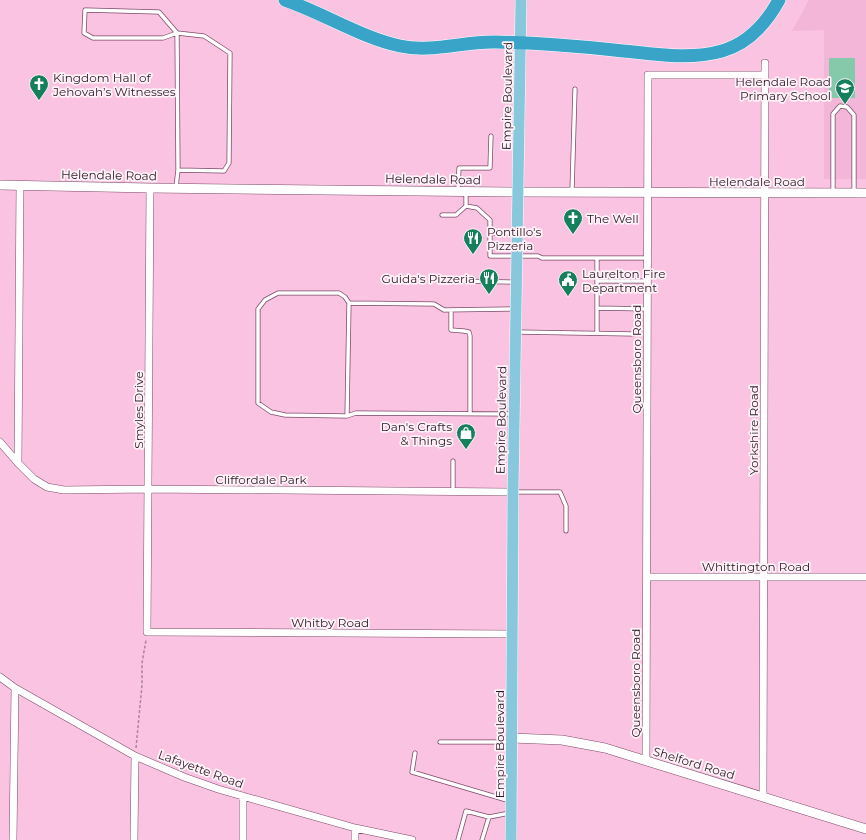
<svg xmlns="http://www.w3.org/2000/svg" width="866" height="840" viewBox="0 0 866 840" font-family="Montserrat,sans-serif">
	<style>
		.built { fill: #f3b5d8 }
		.green { fill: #84caaa }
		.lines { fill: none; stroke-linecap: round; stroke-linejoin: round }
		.service-casing { stroke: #7b4b67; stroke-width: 5 }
		.minor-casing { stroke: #7b4b67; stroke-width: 8 }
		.tertiary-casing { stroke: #7b4b67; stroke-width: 10 }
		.primary-casing { stroke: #fff; stroke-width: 12 }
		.motorway-casing { stroke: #fff; stroke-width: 14 }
		.path { stroke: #ac829a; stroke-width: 1.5; stroke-dasharray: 3 2; stroke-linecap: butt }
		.service { stroke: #fff; stroke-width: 3.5 }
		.minor { stroke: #fff; stroke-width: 7 }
		.tertiary { stroke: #fff; stroke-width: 9 }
		.primary { stroke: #88c8dd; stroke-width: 11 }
		.motorway { stroke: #39a4c7; stroke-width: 13 }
		.labels { text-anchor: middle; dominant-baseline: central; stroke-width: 3.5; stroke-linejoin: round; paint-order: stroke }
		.poi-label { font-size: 12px; fill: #2c1824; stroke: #fff3f9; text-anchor: start }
		.street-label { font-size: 12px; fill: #2c1824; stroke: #fff3f9 }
	</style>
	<rect width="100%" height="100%" fill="#fbc3e2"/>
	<path class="built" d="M809,0H866V179H824V30L792,31Z"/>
	<path class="green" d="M829,58H855V98H829Z"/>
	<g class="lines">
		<g class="service-casing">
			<path id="service" d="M176,187L178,170L177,33L159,12L85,10L84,33L93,38H163L177,33L204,36L230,53L229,163L224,171L178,170
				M458,190L459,168H490L491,136
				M572,191L575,89
				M466,192V206L477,208L490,220V256H538L542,258H647
				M833,193V114L840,106L847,107L854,115V192
				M442,215H456L466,206
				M490,233H515
				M597,258V333
				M453,281L515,282
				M597,281H647
				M597,308L647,309
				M451,310V330L464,331L469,332L470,336V413
				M517,332L634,334
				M513,414L356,413L347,416L285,415L271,412L258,403V309L265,300L278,293H339L345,297L349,303L434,304L444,310L514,309
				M347,416L349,303
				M453,492V461
				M515,492H560L566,506V531
				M440,742H511
				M415,753L412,772L510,801
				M458,840L466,811L489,817L510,813
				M482,840L489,817"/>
		</g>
		<g class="minor-casing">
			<path id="minor" d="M150,188L147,632L513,634
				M0,442L18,463L34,479L47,487L64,490L148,489L513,492
				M18,463L20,185
				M647,577H866
				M0,677L15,688L135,756L184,777L218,789L355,828L412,840
				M646,760L648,75H765
				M763,797L765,63
				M13,840L15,688
				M134,840L135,756
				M243,840V796
				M355,840V828"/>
		</g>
		<g class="tertiary-casing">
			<path id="tertiary" d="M0,185L150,188L518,192L866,193
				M512,738L562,740L605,748L866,829"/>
		</g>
		<g class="primary-casing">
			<path id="primary" d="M511,840L513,492L521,0"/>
		</g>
		<g class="motorway-casing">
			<path id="motorway" d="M285,0C323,13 362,38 400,46C432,53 464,41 496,42C536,43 575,46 614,50C649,53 687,61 722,51C749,43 766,24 779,0"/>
		</g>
		<path class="path" d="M136,748L142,685V663L146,640"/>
		<use href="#service" class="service"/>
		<use href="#minor" class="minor"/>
		<use href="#tertiary" class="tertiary"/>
		<use href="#primary" class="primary"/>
		<use href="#motorway" class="motorway"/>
	</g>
	<defs>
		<g id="church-pin" transform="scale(1)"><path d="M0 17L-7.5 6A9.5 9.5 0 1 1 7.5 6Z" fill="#15805c" stroke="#fff3f9"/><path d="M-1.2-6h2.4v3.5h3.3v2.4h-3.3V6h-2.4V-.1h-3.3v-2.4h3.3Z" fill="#fff"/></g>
		<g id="school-pin" transform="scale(1)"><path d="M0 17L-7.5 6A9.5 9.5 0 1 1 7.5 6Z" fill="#15805c" stroke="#fff3f9"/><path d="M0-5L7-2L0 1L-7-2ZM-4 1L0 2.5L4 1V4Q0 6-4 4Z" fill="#fff"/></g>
		<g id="restaurant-pin" transform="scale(1)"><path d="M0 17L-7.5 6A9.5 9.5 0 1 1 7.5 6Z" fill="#15805c" stroke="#fff3f9"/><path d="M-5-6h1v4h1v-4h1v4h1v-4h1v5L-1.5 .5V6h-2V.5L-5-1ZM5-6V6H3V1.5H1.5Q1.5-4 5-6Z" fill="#fff"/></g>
		<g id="civic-pin" transform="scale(1)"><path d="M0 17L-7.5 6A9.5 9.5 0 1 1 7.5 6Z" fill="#15805c" stroke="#fff3f9"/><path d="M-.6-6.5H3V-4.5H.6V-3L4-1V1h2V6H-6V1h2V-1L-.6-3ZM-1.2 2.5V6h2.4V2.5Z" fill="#fff"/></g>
		<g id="shop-pin" transform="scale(1)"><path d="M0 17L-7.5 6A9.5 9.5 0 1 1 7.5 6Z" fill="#15805c" stroke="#fff3f9"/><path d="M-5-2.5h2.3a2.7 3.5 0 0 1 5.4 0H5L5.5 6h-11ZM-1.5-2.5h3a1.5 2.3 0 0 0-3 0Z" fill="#fff"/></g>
	</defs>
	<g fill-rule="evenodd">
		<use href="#church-pin" x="39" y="84"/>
		<use href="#school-pin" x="845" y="88"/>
		<use href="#church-pin" x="573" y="218"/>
		<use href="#restaurant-pin" x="473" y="238"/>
		<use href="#restaurant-pin" x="489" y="278"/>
		<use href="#civic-pin" x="568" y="280"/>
		<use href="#shop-pin" x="466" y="433"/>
	</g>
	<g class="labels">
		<g class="poi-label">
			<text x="53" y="77">Kingdom Hall of<tspan x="53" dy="14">Jehovah’s Witnesses</tspan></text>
			<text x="831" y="81" text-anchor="end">Helendale Road<tspan x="831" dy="14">Primary School</tspan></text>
			<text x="587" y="218">The Well</text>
			<text x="487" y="231">Pontillo's<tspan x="487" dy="14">Pizzeria</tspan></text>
			<text x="582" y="273">Laurelton Fire<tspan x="582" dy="14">Department</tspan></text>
			<text x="475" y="278" text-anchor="end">Guida's Pizzeria</text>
			<text x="452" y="426" text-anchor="end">Dan's Crafts<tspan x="452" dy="14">&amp; Things</tspan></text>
		</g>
		<g class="street-label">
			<text transform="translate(507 96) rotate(-89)">Empire Boulevard</text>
			<text transform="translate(109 175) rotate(1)">Helendale Road</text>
			<text transform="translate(433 179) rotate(1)">Helendale Road</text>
			<text x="757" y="181">Helendale Road</text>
			<text transform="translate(636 359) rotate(-90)">Queensboro Road</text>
			<text transform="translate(138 410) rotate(-90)">Smyles Drive</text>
			<text transform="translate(501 420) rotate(-89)">Empire Boulevard</text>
			<text transform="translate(753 430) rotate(-90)">Yorkshire Road</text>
			<text x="261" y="479">Cliffordale Park</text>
			<text x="756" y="566">Whittington Road</text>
			<text x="330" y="622">Whitby Road</text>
			<text transform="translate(635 683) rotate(-90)">Queensboro Road</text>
			<text transform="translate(499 744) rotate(-90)">Empire Boulevard</text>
			<text transform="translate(694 763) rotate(17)">Shelford Road</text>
			<text transform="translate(201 769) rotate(20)">Lafayette Road</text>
		</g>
	</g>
</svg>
